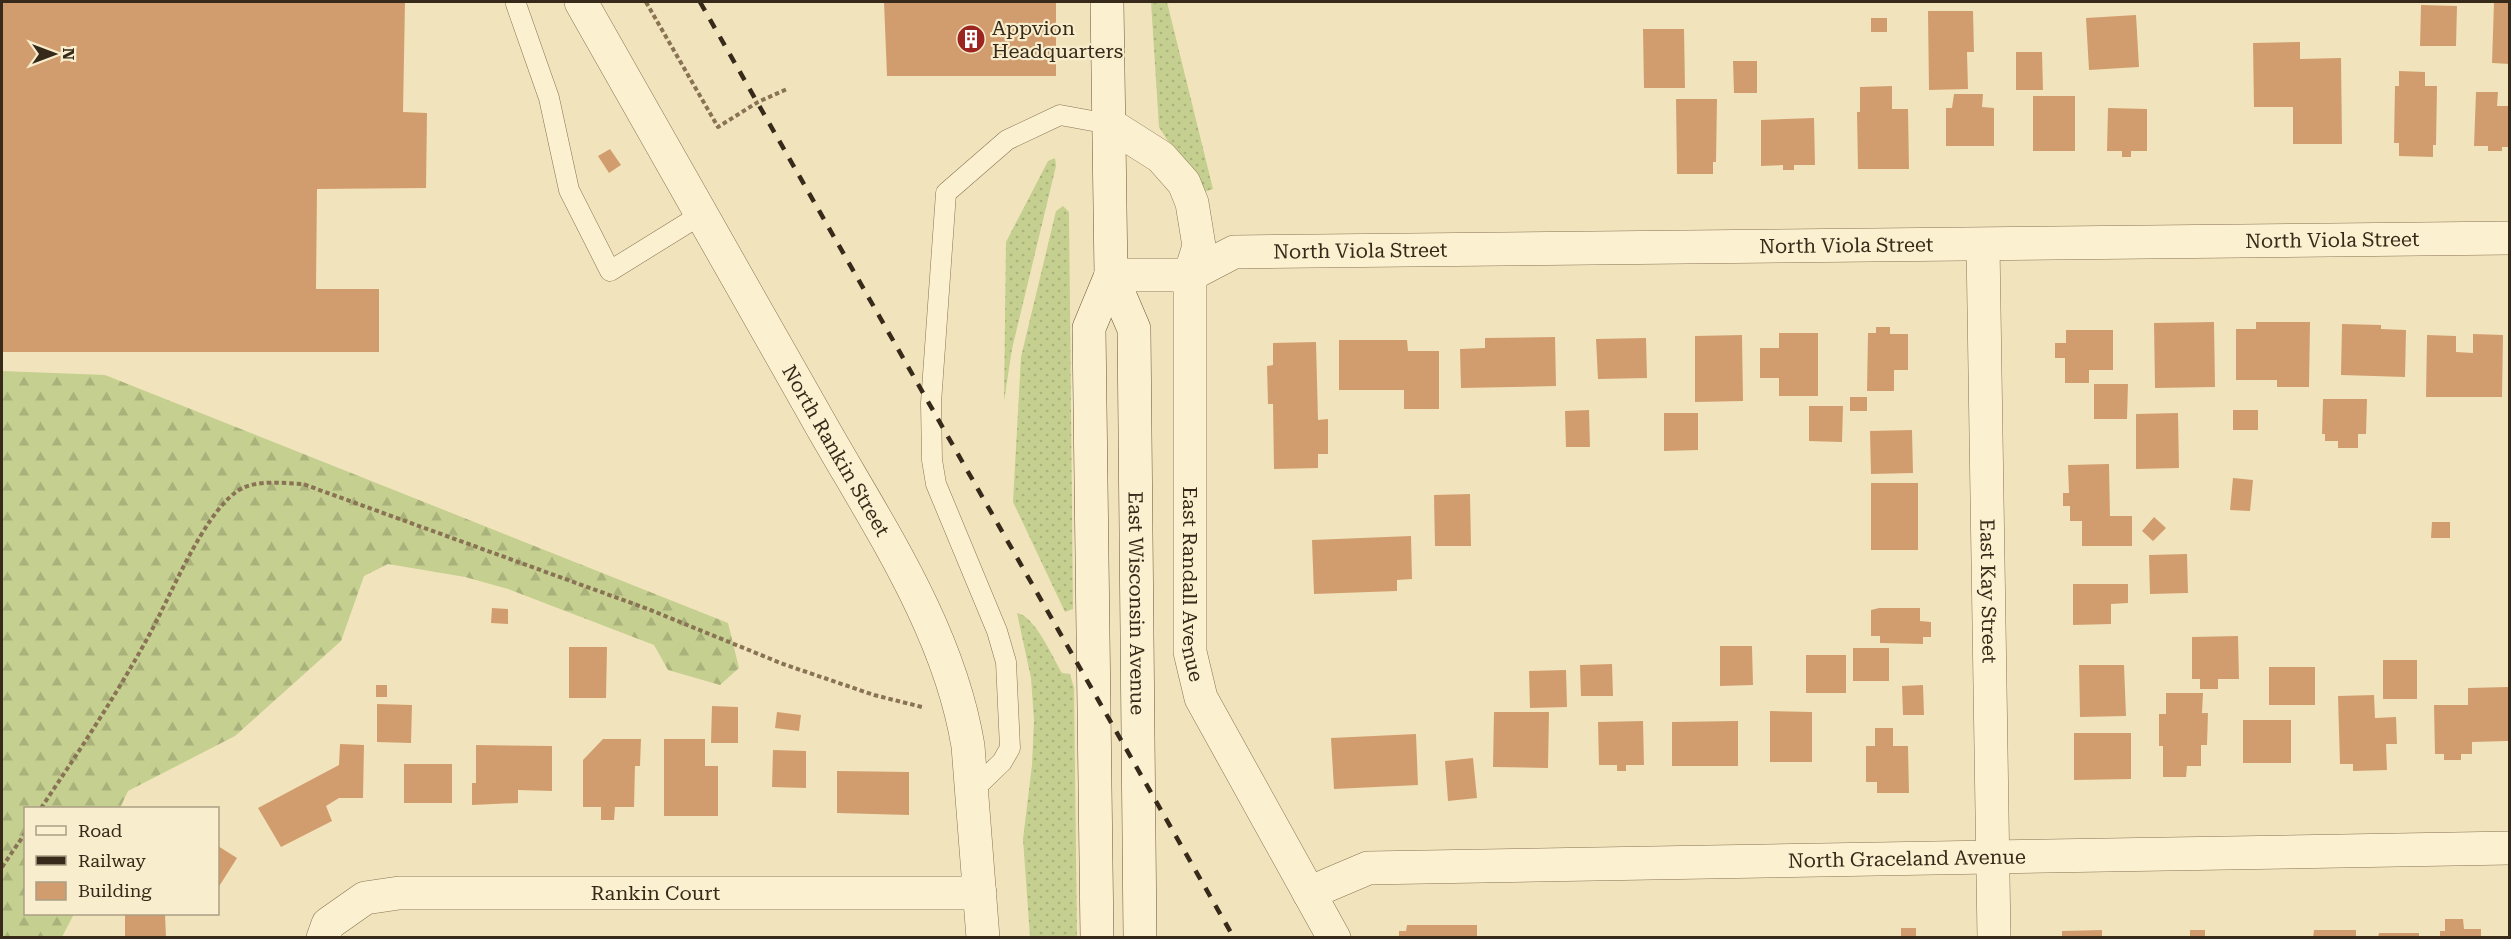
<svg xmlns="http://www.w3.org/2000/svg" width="2511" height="939" viewBox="0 0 2511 939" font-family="'Roboto Serif',serif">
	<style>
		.grass { fill: url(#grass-dots) }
		.forest { fill: url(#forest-firs) }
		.building { fill: #d29d6e }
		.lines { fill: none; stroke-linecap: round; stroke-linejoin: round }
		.lane-casing { stroke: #897354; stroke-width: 21 }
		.street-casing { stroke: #897354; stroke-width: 34 }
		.secondary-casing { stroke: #6b5438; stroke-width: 34 }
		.path { stroke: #897354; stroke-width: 4; stroke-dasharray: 4.5 3; stroke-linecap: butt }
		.lane { stroke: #fbf0cf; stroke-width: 20 }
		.street { stroke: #fbf0cf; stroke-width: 33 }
		.secondary { stroke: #fbf0cf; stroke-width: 33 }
		.rail { stroke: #372a1a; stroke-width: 4.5; stroke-dasharray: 10 10; stroke-linecap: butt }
		.labels { text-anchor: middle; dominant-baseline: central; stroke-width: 4.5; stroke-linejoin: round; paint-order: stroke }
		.poi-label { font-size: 20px; fill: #372a1a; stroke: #f8edcc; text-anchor: start }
		.street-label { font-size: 20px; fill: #372a1a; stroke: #f8edcc }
	</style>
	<defs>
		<pattern id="grass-dots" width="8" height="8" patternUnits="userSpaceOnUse" patternTransform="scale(1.5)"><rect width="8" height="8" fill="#c5cf8f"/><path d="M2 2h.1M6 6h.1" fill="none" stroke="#aab27b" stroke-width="1.8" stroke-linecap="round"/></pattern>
		<pattern id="forest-firs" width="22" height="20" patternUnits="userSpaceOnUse" patternTransform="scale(1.5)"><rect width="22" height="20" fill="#c5cf8f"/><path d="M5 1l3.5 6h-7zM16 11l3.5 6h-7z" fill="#aab27b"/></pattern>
	</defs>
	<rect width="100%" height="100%" fill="#f1e4bc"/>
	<path class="grass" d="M1151,2H1167L1213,189L1201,193L1159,127Z
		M1055,158L1056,166L1012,349L1004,401L1006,242L1048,161Z
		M1063,206L1069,212L1073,609L1065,612L1013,502L1021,357L1056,211Z
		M1017,613C1035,616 1053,658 1062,673L1070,674L1074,688L1077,937H1030L1023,839L1032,765L1034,720L1031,678Z"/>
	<path class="forest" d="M2,371L105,375L728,623L739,668L720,685L668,670L654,645L508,589L465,577L388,564L364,576L341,641L235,736L128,791L120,808H26V914H74L62,937H2Z"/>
	<path class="building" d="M2,2H405L403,112L427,113L426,188L317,189L316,289H379V352H2Z
		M884,2H1056V76H887Z
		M2494,2H2510V64L2492,63Z
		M2421,5L2457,6L2456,46H2420Z
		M1928,11H1973L1974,52H1967L1968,89L1929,90Z
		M2136,15L2139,67L2089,70L2086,18Z
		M1871,18H1887V32H1871Z
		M1643,29H1684L1685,88H1644Z
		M2300,42V59L2341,58L2342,144H2293V107H2254L2253,43Z
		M2016,52H2042L2043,90H2016Z
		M1733,61H1757V93H1734Z
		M2399,71L2425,72V86H2437L2436,145H2433V157L2399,156V143H2394L2395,86H2399Z
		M1892,86V109H1908L1909,169H1858L1857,112H1860V87Z
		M2476,92H2498L2497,106H2510V147H2502V151H2488V146H2474Z
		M1954,94H1983L1982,107L1994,108V146H1946V108H1952Z
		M2033,96H2075V151H2033Z
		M1676,99H1717L1716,162H1713V174H1677Z
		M2108,108L2147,109V151H2131V157H2122V151H2107Z
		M1814,118L1815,165H1794V170H1783V165L1761,166V120Z
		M610,149L621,165L609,173L598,156Z
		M2214,322L2215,387L2155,388L2154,323Z
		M2256,322H2310L2309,387H2277V380H2236V329H2256Z
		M2342,324L2381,325V329L2406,330L2405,377L2341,375Z
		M1876,327H1890V334H1908V370H1894V391H1867L1868,333H1876Z
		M2066,330H2113V370H2089V383H2065V358H2055V343H2066Z
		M1779,333H1818V396H1779V378H1760V348H1779Z
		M2473,334L2503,335L2502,397H2426L2427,335L2456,336V352L2473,353Z
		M1742,335L1743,401L1695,402V336Z
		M1555,337L1556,386L1461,388L1460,349L1485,348V338Z
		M1646,338L1647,378L1598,379L1596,339Z
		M1339,340H1407L1408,351H1439V409H1404V390H1339Z
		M1316,342L1318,420L1328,419V454H1318V468L1274,469L1273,404H1268L1267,366L1273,365V343Z
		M2094,384H2128L2127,419H2094Z
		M1850,397H1867V411H1850Z
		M2323,399H2367L2366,434H2358V448H2338V441H2325V434H2322Z
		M1809,406H1843L1842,442L1809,441Z
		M1589,410L1590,447H1566L1565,411Z
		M2233,410H2258V430H2233Z
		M1664,413H1698V450L1664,451Z
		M2178,413L2179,468L2136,469V414Z
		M1912,430L1913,473L1871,474L1870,431Z
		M2109,464L2110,516H2132V546H2082V521H2070V506H2063V493H2069L2068,465Z
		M2233,478L2253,480L2250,511L2230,510Z
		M1871,483H1918V550H1871Z
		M1470,494L1471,546H1435L1434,495Z
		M2154,517L2166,528L2153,541L2142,531Z
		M2432,522H2450V538H2431Z
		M1411,536L1412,579L1397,580V591L1314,594L1312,540Z
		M2187,554L2188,593L2150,594L2149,555Z
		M2073,584H2128V603L2111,604V624L2073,625Z
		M492,608L508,609V624L491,623Z
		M1879,608H1920V621L1931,622V637H1923V644L1880,643V636H1871V610Z
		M2238,636L2239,679H2218V689H2200V679H2192V637Z
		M1720,646H1752L1753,685L1720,686Z
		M569,647H607L606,698H569Z
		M1853,648H1889V681H1853Z
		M1806,655H1846V693H1806Z
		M2383,660H2417V699H2383Z
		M1612,664L1613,696H1581L1580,665Z
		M2079,665H2124L2126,716L2080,717Z
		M2269,667H2315V705H2269Z
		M1566,670L1567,707L1530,708L1529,671Z
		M376,685H387V697H376Z
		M1923,685L1924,715H1903L1902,686Z
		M2508,687V741L2472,742V754H2461V760H2444V754H2435L2434,705H2468V688Z
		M2166,693H2203L2202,713H2208L2207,745H2201V766H2187L2186,777H2163V746H2159V714H2166Z
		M2374,695L2375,718L2396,717L2397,744H2386L2387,770L2353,771V764H2340L2338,696Z
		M377,704L412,705L411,743L377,742Z
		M712,706L738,707V743H711Z
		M1770,711L1812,712V762H1770Z
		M777,712L801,715L799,731L775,728Z
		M1494,712H1549L1548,768L1493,767Z
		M2243,720H2291V763H2243Z
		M1643,721L1644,765H1626V771H1617V765H1599L1598,722Z
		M1738,721V766H1672V722Z
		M1875,728H1893V746H1908L1909,793H1877V782H1866V746H1875Z
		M2074,733H2131V779L2074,780Z
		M1416,734L1418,785L1334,789L1331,738Z
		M603,739H641L640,766H635L634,807H615L614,820H601V807H583V760Z
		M664,739H705V766H718V816H664Z
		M340,744L364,745L363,798H339L326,806L332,821L281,847L258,808L339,765Z
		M476,745L552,746V791L518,790V803L472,805V783H476Z
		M773,750L806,751V788L772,787Z
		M1473,758L1477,798L1448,801L1445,761Z
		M404,764H452V803H404Z
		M837,771L909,772V815L837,813Z
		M218,846L237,858L218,888Z
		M125,914H165L166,938H125Z
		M2445,919H2463L2464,929H2481V938H2440V931H2445Z
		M1407,925H1477V938H1399V931H1406Z
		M1901,928H1916V938H1901Z
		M2102,930V938H2062V931Z
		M2190,930H2205V938H2190Z
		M2314,930H2356V938H2313Z
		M2379,933H2419V938H2378Z"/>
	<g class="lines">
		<g class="lane-casing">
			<path id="lane" d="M516,4L549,98L569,190L610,271L702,214
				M973,790L1002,762L1010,748L1006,662L997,631L936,484L932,460L931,403L946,193L1007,140L1060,115L1109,124"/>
		</g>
		<g class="street-casing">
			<g id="street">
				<path id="s1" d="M581,2C659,138 735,275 813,411C872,517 948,624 968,746L983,938"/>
				<path id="s2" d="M1109,124L1161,157L1184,183L1192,203L1199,246L1190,275V652L1201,698L1334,938"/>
				<path id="s3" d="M1983,245L1994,938"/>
				<path id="s4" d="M1111,275H1190L1234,252L2510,238"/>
				<path id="s5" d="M1309,893L1368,868L2510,848"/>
				<path id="s6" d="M323,938L328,924L365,898L399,893H980"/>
			</g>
		</g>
		<g class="secondary-casing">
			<g id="secondary">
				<path id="s7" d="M1107,2L1111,275L1134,329L1140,938"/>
				<path d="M1097,938L1089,328L1111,275"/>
			</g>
		</g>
		<path class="path" d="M646,2L718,127L758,102L787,89
			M41,808C78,753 115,697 147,639C170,598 201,518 236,492C253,479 283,483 303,484L648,609L783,664L874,695L922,707
			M2,867L26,832"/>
		<use href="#lane" class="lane"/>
		<use href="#street" class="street"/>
		<use href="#secondary" class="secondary"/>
		<path class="rail" d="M700,2L1234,938"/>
	</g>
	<defs>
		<g id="building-disc" transform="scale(1.5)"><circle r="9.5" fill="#9d2520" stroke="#f8edcc"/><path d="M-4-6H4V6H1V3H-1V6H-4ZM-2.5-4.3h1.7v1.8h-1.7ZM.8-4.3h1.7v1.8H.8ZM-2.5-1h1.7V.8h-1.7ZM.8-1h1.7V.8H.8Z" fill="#fff"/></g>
	</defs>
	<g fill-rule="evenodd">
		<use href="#building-disc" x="971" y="39"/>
	</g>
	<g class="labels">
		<g class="poi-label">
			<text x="992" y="28">Appvion<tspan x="992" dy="23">Headquarters</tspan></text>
		</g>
		<g class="street-label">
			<text stroke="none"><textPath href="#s4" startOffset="1227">North Viola Street</textPath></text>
			<text stroke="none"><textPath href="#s4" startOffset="741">North Viola Street</textPath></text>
			<text stroke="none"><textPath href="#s4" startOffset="255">North Viola Street</textPath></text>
			<text stroke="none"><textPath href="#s1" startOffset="516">North Rankin Street</textPath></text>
			<text stroke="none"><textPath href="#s2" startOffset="501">East Randall Avenue</textPath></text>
			<text stroke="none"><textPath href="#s3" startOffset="346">East Kay Street</textPath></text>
			<text stroke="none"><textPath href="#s7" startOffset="606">East Wisconsin Avenue</textPath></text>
			<text stroke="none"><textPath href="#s5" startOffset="603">North Graceland Avenue</textPath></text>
			<text stroke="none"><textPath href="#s6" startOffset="351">Rankin Court</textPath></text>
		</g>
	</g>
	<rect width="2511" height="939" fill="none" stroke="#372a1a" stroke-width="6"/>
	<rect x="24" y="807" width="195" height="108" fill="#f8edcc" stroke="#ab9f85" stroke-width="1.5"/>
	<rect x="36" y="826" width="30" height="9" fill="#fbf0cf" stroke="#ab9f85" stroke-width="1.5"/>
	<text x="78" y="837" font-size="18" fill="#372a1a">Road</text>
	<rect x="36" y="856" width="30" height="9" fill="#372a1a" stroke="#ab9f85" stroke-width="1.5"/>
	<text x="78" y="867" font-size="18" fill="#372a1a">Railway</text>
	<rect x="36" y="882" width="30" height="18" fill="#d29d6e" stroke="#ab9f85" stroke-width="1.5"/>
	<text x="78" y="897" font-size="18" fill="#372a1a">Building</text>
	<g transform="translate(54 54) rotate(90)" stroke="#f8edcc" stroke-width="4.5" paint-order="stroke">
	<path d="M0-4.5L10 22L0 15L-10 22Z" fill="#372a1a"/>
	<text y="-9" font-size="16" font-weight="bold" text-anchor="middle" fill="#372a1a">N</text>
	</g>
</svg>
